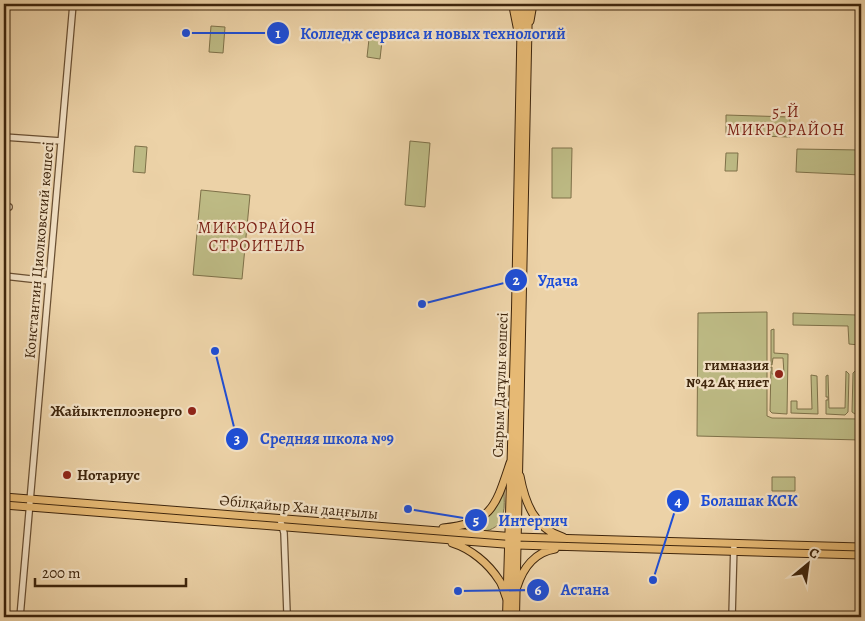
<svg xmlns="http://www.w3.org/2000/svg" width="865" height="621" viewBox="0 0 865 621" font-family="Alegreya,serif">
	<style>
		.green { fill: #bdba84; stroke: #7e7048 }
		.lines { fill: none; stroke-linecap: round; stroke-linejoin: round }
		.minor-casing { stroke: #6a5033; stroke-width: 8 }
		.major-casing { stroke: #3e250c; stroke-width: 9 }
		.highway-casing { stroke: #3e250c; stroke-width: 10 }
		.minor { stroke: #f3e2c6; stroke-width: 5.5 }
		.major { stroke: #e6b974; stroke-width: 7 }
		.highway { stroke: #e6b974; stroke-width: 8 }
		.poi-dot { fill: #8f2418; stroke: #f3e2c6; stroke-width: 2 }
		.labels { text-anchor: middle; dominant-baseline: central; stroke-width: 4.5; stroke-linejoin: round; paint-order: stroke }
		.street-label { font-size: 15px; fill: #3e250c; stroke: #f3e2c6 }
		.poi-label { font-size: 15px; font-weight: bold; fill: #3e250c; stroke: #f3e2c6; text-anchor: end }
		.neighbourhood-label { font-size: 16px; letter-spacing: 1px; fill: #7a1f14; stroke: #f3e2c6 }
		.leader { fill: none; stroke: #1d4ed8; stroke-width: 2 }
		.callout-dot { fill: #1d4ed8; stroke: #f3e2c6; stroke-width: 2 }
		.mark-label { font-size: 15px; text-anchor: middle; font-weight: bold; fill: #fff }
		.callout-label { font-size: 16px; text-anchor: middle; font-weight: bold; fill: #1d4ed8; stroke: #f3e2c6; stroke-width: 4.5; stroke-linejoin: round; paint-order: stroke }
	</style>
	<rect width="100%" height="100%" fill="#ecd2a7"/>
	<filter id="stains"><feTurbulence type="fractalNoise" baseFrequency=".004" numOctaves="4"/><feColorMatrix values="0 0 0 0 .2 0 0 0 0 .09 0 0 0 0 .02 0 0 0 .5 -.17"/></filter>
	<radialGradient id="worn" r=".72"><stop offset=".6" stop-color="#630" stop-opacity="0"/><stop offset="1" stop-color="#630" stop-opacity=".3"/></radialGradient>
	<path class="green" d="M211,26L225,27L223,53L209,52Z
		M370,30L383,32L380,59L367,57Z
		M726,115L790,117V137L726,135Z
		M410,141L430,143L425,207L405,205Z
		M135,146L147,147L145,173L133,172Z
		M552,148H572L571,198H552Z
		M797,149L861,150V175L796,172Z
		M726,153H738L737,171H725Z
		M201,190L250,195L242,279L193,275Z
		M767,312V416L772,418L861,419V440L697,436L698,313Z
		M793,313L857,315L859,345L849,344L848,326L793,325Z
		M774,329V353L788,354L787,414L772,413L770,411L771,367H772V374H784L783,358H773L772,365H771V330Z
		M846,371L849,374L848,412L845,415L826,414V400H828V397H826V376L828,375L829,408H845Z
		M855,371H861V415L855,414L852,412L853,373Z
		M811,375L817,376L818,414L791,413V401H797V409H812Z
		M772,477H795V491H772Z
		M504,490C504,498 505,507 503,514C498,538 470,531 452,530C478,518 492,518 504,490Z"/>
	<g class="lines">
		<g class="minor-casing">
			<path id="minor" d="M4,137L61,141
				M4,207H9
				M4,276L49,281
				M280,519L284,533L287,613L289,617
				M20,617L73,4
				M732,617L734,543"/>
		</g>
		<g class="major-casing">
			<path id="major" d="M530,21L533,4
				M520,476C525,503 535,529 563,537
				M4,497L516,537L861,547
				M4,505L516,545L861,555
				M443,528C492,524 496,505 510,463
				M452,543C471,549 488,563 499,580C503,585 504,593 507,599
				M517,587C523,568 535,552 555,549"/>
		</g>
		<g class="highway-casing">
			<path id="highway" d="M513,4L518,29
				M507,617L516,309L522,4
				M515,617L528,4"/>
		</g>
		<use href="#minor" class="minor"/>
		<use href="#major" class="major"/>
		<use href="#highway" class="highway"/>
	</g>
	<g class="poi-dot">
		<circle cx="779" cy="374" r="5"/>
		<circle cx="192" cy="411" r="5"/>
		<circle cx="67" cy="475" r="5"/>
	</g>
	<g class="labels">
		<g class="street-label">
			<text transform="translate(39 250) rotate(-85)">Константин Циолковский көшесі</text>
			<text transform="translate(500 385) rotate(-88)">Сырым Датұлы көшесі</text>
			<text transform="translate(299 507) rotate(5)">Әбілқайыр Хан даңғылы</text>
		</g>
		<g class="poi-label">
			<text x="769" y="365">гимназия<tspan x="769" dy="17">№42 Ақ ниет</tspan></text>
			<text x="182" y="411">Жайыктеплоэнерго</text>
			<text x="77" y="475" text-anchor="start">Нотариус</text>
		</g>
		<g class="neighbourhood-label">
			<text x="786" y="112">5-Й<tspan x="786" dy="18">МИКРОРАЙОН</tspan></text>
			<text x="257" y="228">МИКРОРАЙОН<tspan x="257" dy="18">СТРОИТЕЛЬ</tspan></text>
		</g>
	</g>
	<path class="leader" d="M186 33L278 33M422 304L516 280M215 351L237 439M653 580L678 501M408 509L476 520M458 591L538 590"/>
	<g class="callout-dot">
		<circle cx="186" cy="33" r="5"/>
		<circle cx="422" cy="304" r="5"/>
		<circle cx="215" cy="351" r="5"/>
		<circle cx="653" cy="580" r="5"/>
		<circle cx="408" cy="509" r="5"/>
		<circle cx="458" cy="591" r="5"/>
		<circle cx="278" cy="33" r="12"/>
		<circle cx="516" cy="280" r="12"/>
		<circle cx="237" cy="439" r="12"/>
		<circle cx="678" cy="501" r="12"/>
		<circle cx="476" cy="520" r="12"/>
		<circle cx="538" cy="590" r="12"/>
	</g>
	<g class="mark-label">
		<text x="278" y="38">1</text>
		<text x="516" y="285">2</text>
		<text x="237" y="444">3</text>
		<text x="678" y="506">4</text>
		<text x="476" y="525">5</text>
		<text x="538" y="595">6</text>
	</g>
	<g class="callout-label">
		<text x="433" y="39">Колледж сервиса и новых технологий</text>
		<text x="558" y="286">Удача</text>
		<text x="327" y="444">Средняя школа №9</text>
		<text x="749" y="506">Болашак КСК</text>
		<text x="533" y="526">Интертич</text>
		<text x="585" y="595">Астана</text>
	</g>
	<rect width="865" height="621" fill="none" stroke="#ecd2a7" stroke-width="20"/>
	<rect x="5" y="5" width="855" height="611" fill="none" stroke="#3e250c" stroke-width="2.5"/>
	<rect x="10" y="10" width="845" height="601" fill="none" stroke="#3e250c"/>
	<g transform="translate(808 564) rotate(29)" stroke="#f3e2c6" stroke-width="4" paint-order="stroke">
	<path d="M0-4L9 19L0 12L-9 19Z" fill="#3e250c"/>
	<text y="-8" font-size="14" font-weight="bold" text-anchor="middle" fill="#3e250c">С</text>
	</g>
	<path d="M35 578v8h151v-8" fill="none" stroke="#3e250c" stroke-width="2.5"/>
	<text x="42" y="578" font-size="15" fill="#3e250c" stroke="#f3e2c6" stroke-width="4" paint-order="stroke">200 m</text>
	<rect width="100%" height="100%" filter="url(#stains)"/>
	<rect width="100%" height="100%" fill="url(#worn)"/>
</svg>
